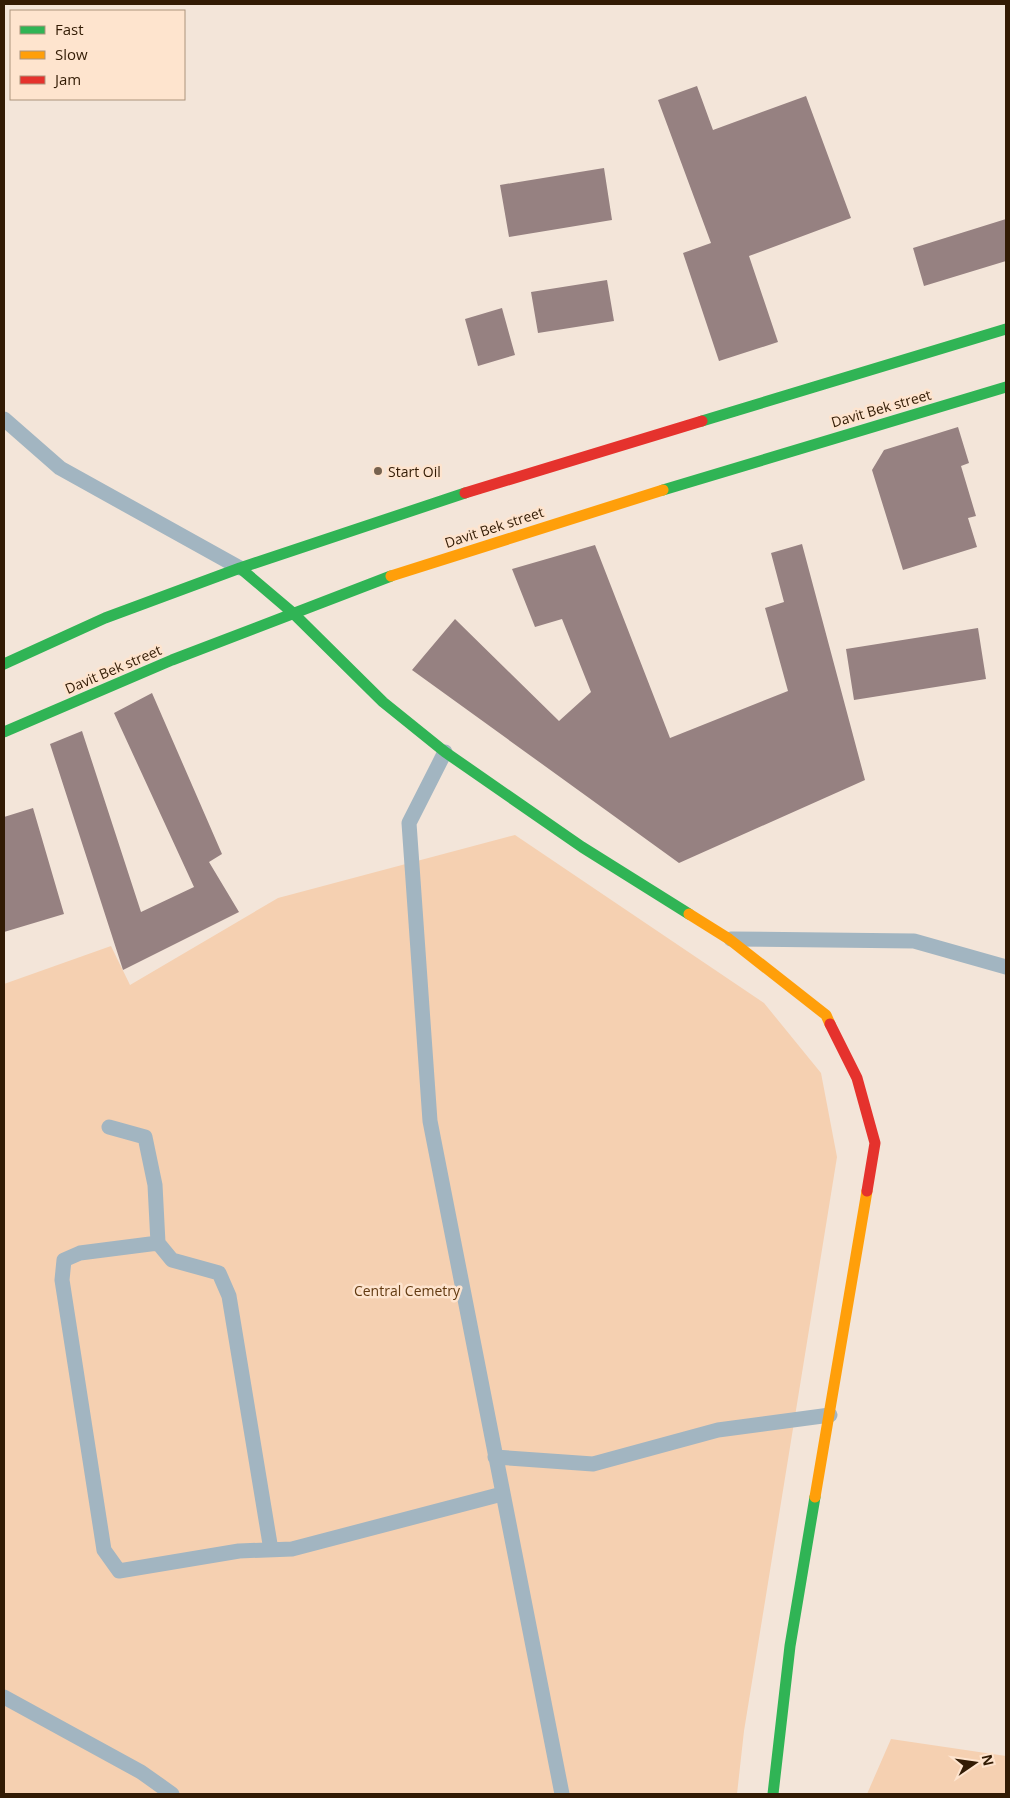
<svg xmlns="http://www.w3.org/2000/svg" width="1010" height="1798" viewBox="0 0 1010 1798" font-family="'Open Sans',sans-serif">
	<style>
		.green { fill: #f5d0b1 }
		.building { fill: #968181 }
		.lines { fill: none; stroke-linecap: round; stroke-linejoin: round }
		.lane { stroke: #a2b5c1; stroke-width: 15 }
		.fast { stroke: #30b455; stroke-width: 11 }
		.slow { stroke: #ff9f0a; stroke-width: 11 }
		.jam { stroke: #e5322d; stroke-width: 11 }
		.poi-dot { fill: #76624f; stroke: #fee4ce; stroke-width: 2 }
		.labels { text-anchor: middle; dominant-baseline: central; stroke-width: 5; stroke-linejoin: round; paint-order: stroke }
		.street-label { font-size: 14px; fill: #321b04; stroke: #fee4ce }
		.poi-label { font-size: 14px; fill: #321b04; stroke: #fee4ce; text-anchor: start }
		.park-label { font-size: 14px; fill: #623a11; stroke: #fee4ce }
	</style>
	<rect width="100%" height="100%" fill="#f3e5d9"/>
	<path class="green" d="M515,835L764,1003L821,1073L837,1157L744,1731L737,1794H4V984L111,946L130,985L278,898Z
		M891,1739L1006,1756V1794H867Z"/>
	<path class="building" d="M697,86L713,130L806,96L851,218L749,256L778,342L719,361L683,253L711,243L658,100Z
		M604,168L612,220L509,237L500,185Z
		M1006,219V261L924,286L913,248Z
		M607,280L614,321L538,333L531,292Z
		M502,308L515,355L478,366L465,319Z
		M958,427L969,463L961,466L976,516L968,518L977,547L903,570L872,470L884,450Z
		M802,544L865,780L679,863L412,670L455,619L559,721L591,692L562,619L535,627L512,569L595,545L670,738L788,691L765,608L784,602L771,553Z
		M978,628L986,679L854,700L846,649Z
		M152,693L222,854L209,862L239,912L123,970L50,744L82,731L141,912L194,887L114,713Z
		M33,808L64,914L4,932V817Z"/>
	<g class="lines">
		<path class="lane" d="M4,419L60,468L240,568
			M445,752L409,823L430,1121L562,1794
			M731,939L914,941L1006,967
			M109,1127L145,1137L155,1185L158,1243L172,1260L219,1273L229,1296L271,1550
			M158,1243L80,1253L64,1260L62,1280L104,1550L119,1571L239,1551L292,1549L502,1494
			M495,1457L593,1464L718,1430L830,1415
			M4,1697L141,1772L172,1794"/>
		<path class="fast" d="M702,421L1006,329
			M663,490L1006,387
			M240,568L293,613L383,702L445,752L582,847L689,914
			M4,664L105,618L240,568L465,493
			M4,732L172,660L391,576
			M773,1794L790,1646L815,1497"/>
		<path class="slow" d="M391,576L663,490
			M689,914L729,939L826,1015L830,1024
			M815,1497L867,1191"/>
		<path class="jam" d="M465,493L702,421
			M830,1024L857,1078L875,1143L867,1191"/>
	</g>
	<circle class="poi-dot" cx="378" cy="471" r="5"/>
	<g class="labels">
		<g class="street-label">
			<text transform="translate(881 408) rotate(-16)">Davit Bek street</text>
			<text transform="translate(494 527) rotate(-18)">Davit Bek street</text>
			<text transform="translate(113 669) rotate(-23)">Davit Bek street</text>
		</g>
		<g class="poi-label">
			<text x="388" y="471">Start Oil</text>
		</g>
		<g class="park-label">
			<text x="407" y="1290">Central Cemetry</text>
		</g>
	</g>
	<rect width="1010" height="1798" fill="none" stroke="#321b04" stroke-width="10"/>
	<rect x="10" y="10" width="175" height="90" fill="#fee4ce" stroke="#ac947d"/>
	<rect x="20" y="26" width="25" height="8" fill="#30b455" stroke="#ac947d"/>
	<text x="55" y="35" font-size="15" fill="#321b04">Fast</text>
	<rect x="20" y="51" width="25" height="8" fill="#ff9f0a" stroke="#ac947d"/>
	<text x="55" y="60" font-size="15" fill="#321b04">Slow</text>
	<rect x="20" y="76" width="25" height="8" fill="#e5322d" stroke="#ac947d"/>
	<text x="55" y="85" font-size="15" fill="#321b04">Jam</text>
	<g transform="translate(975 1763) rotate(77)" stroke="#fee4ce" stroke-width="4" paint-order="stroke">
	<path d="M0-4L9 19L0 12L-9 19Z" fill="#321b04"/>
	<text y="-8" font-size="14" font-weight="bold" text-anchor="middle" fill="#321b04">N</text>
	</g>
</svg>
